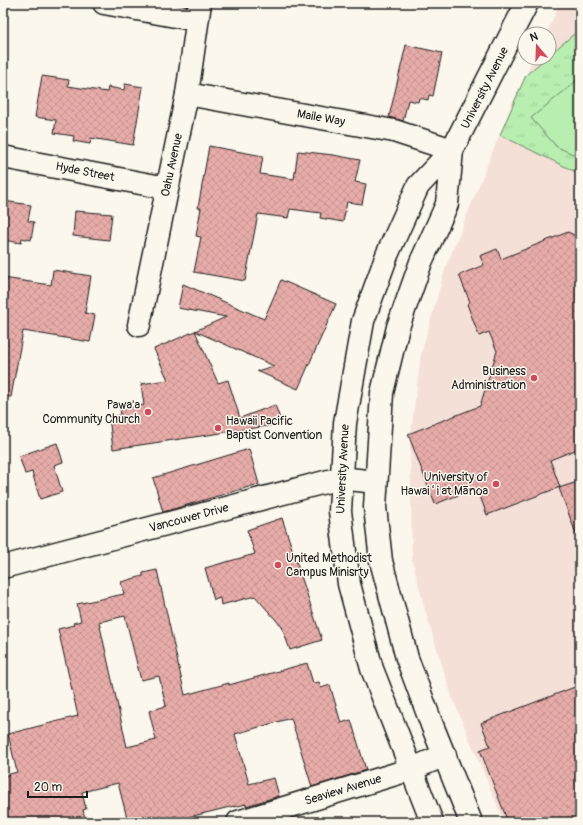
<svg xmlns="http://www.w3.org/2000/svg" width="583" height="825" viewBox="0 0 583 825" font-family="Pangolin,sans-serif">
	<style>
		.built { fill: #f5e0d8 }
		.grass { fill: url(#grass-tufts); stroke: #6a8566 }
		.garden { fill: #b8eeb0; stroke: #6a8566 }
		.building { fill: url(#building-cross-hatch); stroke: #1c1c1c; fill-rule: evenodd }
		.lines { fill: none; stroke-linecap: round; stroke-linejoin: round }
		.minor-casing { stroke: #1c1c1c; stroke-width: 25 }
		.tertiary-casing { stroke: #1c1c1c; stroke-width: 25 }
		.secondary-casing { stroke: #1c1c1c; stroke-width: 25 }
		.minor { stroke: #fbf7ec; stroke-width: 22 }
		.tertiary { stroke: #fbf7ec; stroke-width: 22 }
		.secondary { stroke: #fbf7ec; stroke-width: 22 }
		.poi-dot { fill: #d1495b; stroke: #fbf7ec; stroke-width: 1.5 }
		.labels { text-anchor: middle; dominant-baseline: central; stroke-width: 3; stroke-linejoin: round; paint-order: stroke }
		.street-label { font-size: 12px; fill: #1c1c1c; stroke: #fbf7ec }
		.poi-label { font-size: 12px; fill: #1c1c1c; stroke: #fbf7ec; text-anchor: end }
	</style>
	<defs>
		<pattern id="grass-tufts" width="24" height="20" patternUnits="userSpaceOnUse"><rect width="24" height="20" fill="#b8eeb0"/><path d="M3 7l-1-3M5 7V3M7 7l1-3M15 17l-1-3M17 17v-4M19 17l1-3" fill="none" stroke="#9ecc97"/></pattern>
		<pattern id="building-cross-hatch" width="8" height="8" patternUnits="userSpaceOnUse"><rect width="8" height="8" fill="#e7aca9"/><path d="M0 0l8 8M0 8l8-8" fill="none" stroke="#c69391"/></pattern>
	</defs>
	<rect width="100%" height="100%" fill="#fbf7ec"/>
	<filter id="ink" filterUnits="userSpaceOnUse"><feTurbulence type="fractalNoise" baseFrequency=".025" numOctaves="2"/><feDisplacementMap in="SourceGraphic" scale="8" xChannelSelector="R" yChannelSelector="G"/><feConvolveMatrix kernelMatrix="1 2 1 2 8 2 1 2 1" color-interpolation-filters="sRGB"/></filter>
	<g filter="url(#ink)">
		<path class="built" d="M560,3H580V822H504L452,697L426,614L412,559L410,440L421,354L445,269L512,104L534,58H549V34H546Z"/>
		<path class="grass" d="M580,29V174L500,135L526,75L546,58H549V55Z"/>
		<path class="garden" d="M580,78V157L557,147L531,118Z"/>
		<path class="building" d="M406,45L442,53L433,96L429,95L428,100L419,98L418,102L408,100L403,121L389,117Z
			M42,76L69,80L68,86L107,92L108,87L124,90L125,84L143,87L133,145L91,138L90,144L73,141L74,136L54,133L56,120L35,117Z
			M209,146L263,156L260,174L294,179L298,151L333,155L360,160L355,182L366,184L362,204L347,202L343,222L320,218L321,213L290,209L288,218L258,214L245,281L194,272L201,237L196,236L201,208H198Z
			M3,201L31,205L28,221L34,222L31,240L22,238L21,243L3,240Z
			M75,211L112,214L109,240L73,236Z
			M568,232L580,238V448L550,460L560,487L487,515L477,488L435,504L408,434L480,406L497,351L489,332L479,336L467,304L470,302L459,275L484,265L480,256L497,249L501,259Z
			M53,270L91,276L85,313L95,315L90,342L23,331L11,397L3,396V278L51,285Z
			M281,280L336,304L298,389L257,371L274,366L195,331L226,317L178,308L183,284L264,319Z
			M195,331L218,383L228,380L240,418L275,405L282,424L113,449L109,417L121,415L120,409L144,405L141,384L168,380L154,349Z
			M57,443L63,462L54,465L62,492L40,499L32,472L25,474L19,456Z
			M249,449L259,484L163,512L153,478Z
			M580,481V539H578L559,488Z
			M282,518L322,640L290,650L282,627L255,596L221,605L220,598L214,600L205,568L255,554L247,530Z
			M157,570L185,695L229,683V685L307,663L313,683L319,682L321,688L330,685L341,723L351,720L366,770L312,787L291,718L235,734L249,784L274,778L279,796L246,806V804L234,807V806L177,820L176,816L153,822H128L118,783L82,792L86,809L83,810L86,822H3V776L17,772L8,734L78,716L58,629L74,625L73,623L81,621L77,604L124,594L121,582L143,576V573ZM125,616L141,680L159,676L166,706L149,711L156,740L127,747L99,622Z
			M580,685V822H508L480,750L490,746L481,723Z"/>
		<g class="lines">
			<g class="minor-casing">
				<path id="minor" d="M104,3L197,20
					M3,157L156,186H168
					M139,325L187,94
					M3,567L340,478L376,482
					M238,822L412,769L445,755"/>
			</g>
			<g class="tertiary-casing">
				<path id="tertiary" d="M200,3L187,94L394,131L452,150"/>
			</g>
			<g class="secondary-casing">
				<path id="secondary" d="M452,150L447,204L421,262L398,327L382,393L375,507L381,561L407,658L432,725L471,822
					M432,822L372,669L349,584L340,511L345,423L363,321L387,255L418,186L452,150L527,3"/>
			</g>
			<use href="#minor" class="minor"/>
			<use href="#tertiary" class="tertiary"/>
			<use href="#secondary" class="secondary"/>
		</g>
	</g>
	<g class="poi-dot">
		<circle cx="534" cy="378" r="4"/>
		<circle cx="148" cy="412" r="4"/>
		<circle cx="218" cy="428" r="4"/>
		<circle cx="496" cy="484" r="4"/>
		<circle cx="278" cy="565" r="4"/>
	</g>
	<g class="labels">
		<g class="street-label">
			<text transform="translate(485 88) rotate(-63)">University Avenue</text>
			<text transform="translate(321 118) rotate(10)">Maile Way</text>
			<text transform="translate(172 165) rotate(-78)">Oahu Avenue</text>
			<text transform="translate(85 172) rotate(11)">Hyde Street</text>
			<text transform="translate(343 469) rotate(-87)">University Avenue</text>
			<text transform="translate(189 518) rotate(-15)">Vancouver Drive</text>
			<text transform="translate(343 790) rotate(-17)">Seaview Avenue</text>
		</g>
		<g class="poi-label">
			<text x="526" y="371">Business<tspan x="526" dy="14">Administration</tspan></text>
			<text x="140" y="405">Pawa'a<tspan x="140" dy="14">Community Church</tspan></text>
			<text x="226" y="421" text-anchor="start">Hawaii Pacific<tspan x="226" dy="14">Baptist Convention</tspan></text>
			<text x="488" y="477">University of<tspan x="488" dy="14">Hawaiʻi at Mānoa</tspan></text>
			<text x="286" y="558" text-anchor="start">United Methodist<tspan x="286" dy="14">Campus Minisrty</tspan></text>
		</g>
	</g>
	<rect width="583" height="825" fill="none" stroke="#fbf7ec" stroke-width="16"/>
	<rect x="8" y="8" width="567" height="809" fill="none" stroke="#1c1c1c" stroke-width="1.5" filter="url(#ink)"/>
	<g transform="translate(537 46) rotate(341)"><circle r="19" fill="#fbf7ec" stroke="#a29f99"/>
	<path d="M0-3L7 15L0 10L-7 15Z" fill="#d1495b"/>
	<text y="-6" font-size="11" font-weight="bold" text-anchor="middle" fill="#1c1c1c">N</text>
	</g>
	<path d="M28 791v6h59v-6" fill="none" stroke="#1c1c1c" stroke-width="2"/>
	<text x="34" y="791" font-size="12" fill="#1c1c1c" stroke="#fbf7ec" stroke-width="3" paint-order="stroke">20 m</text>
</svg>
